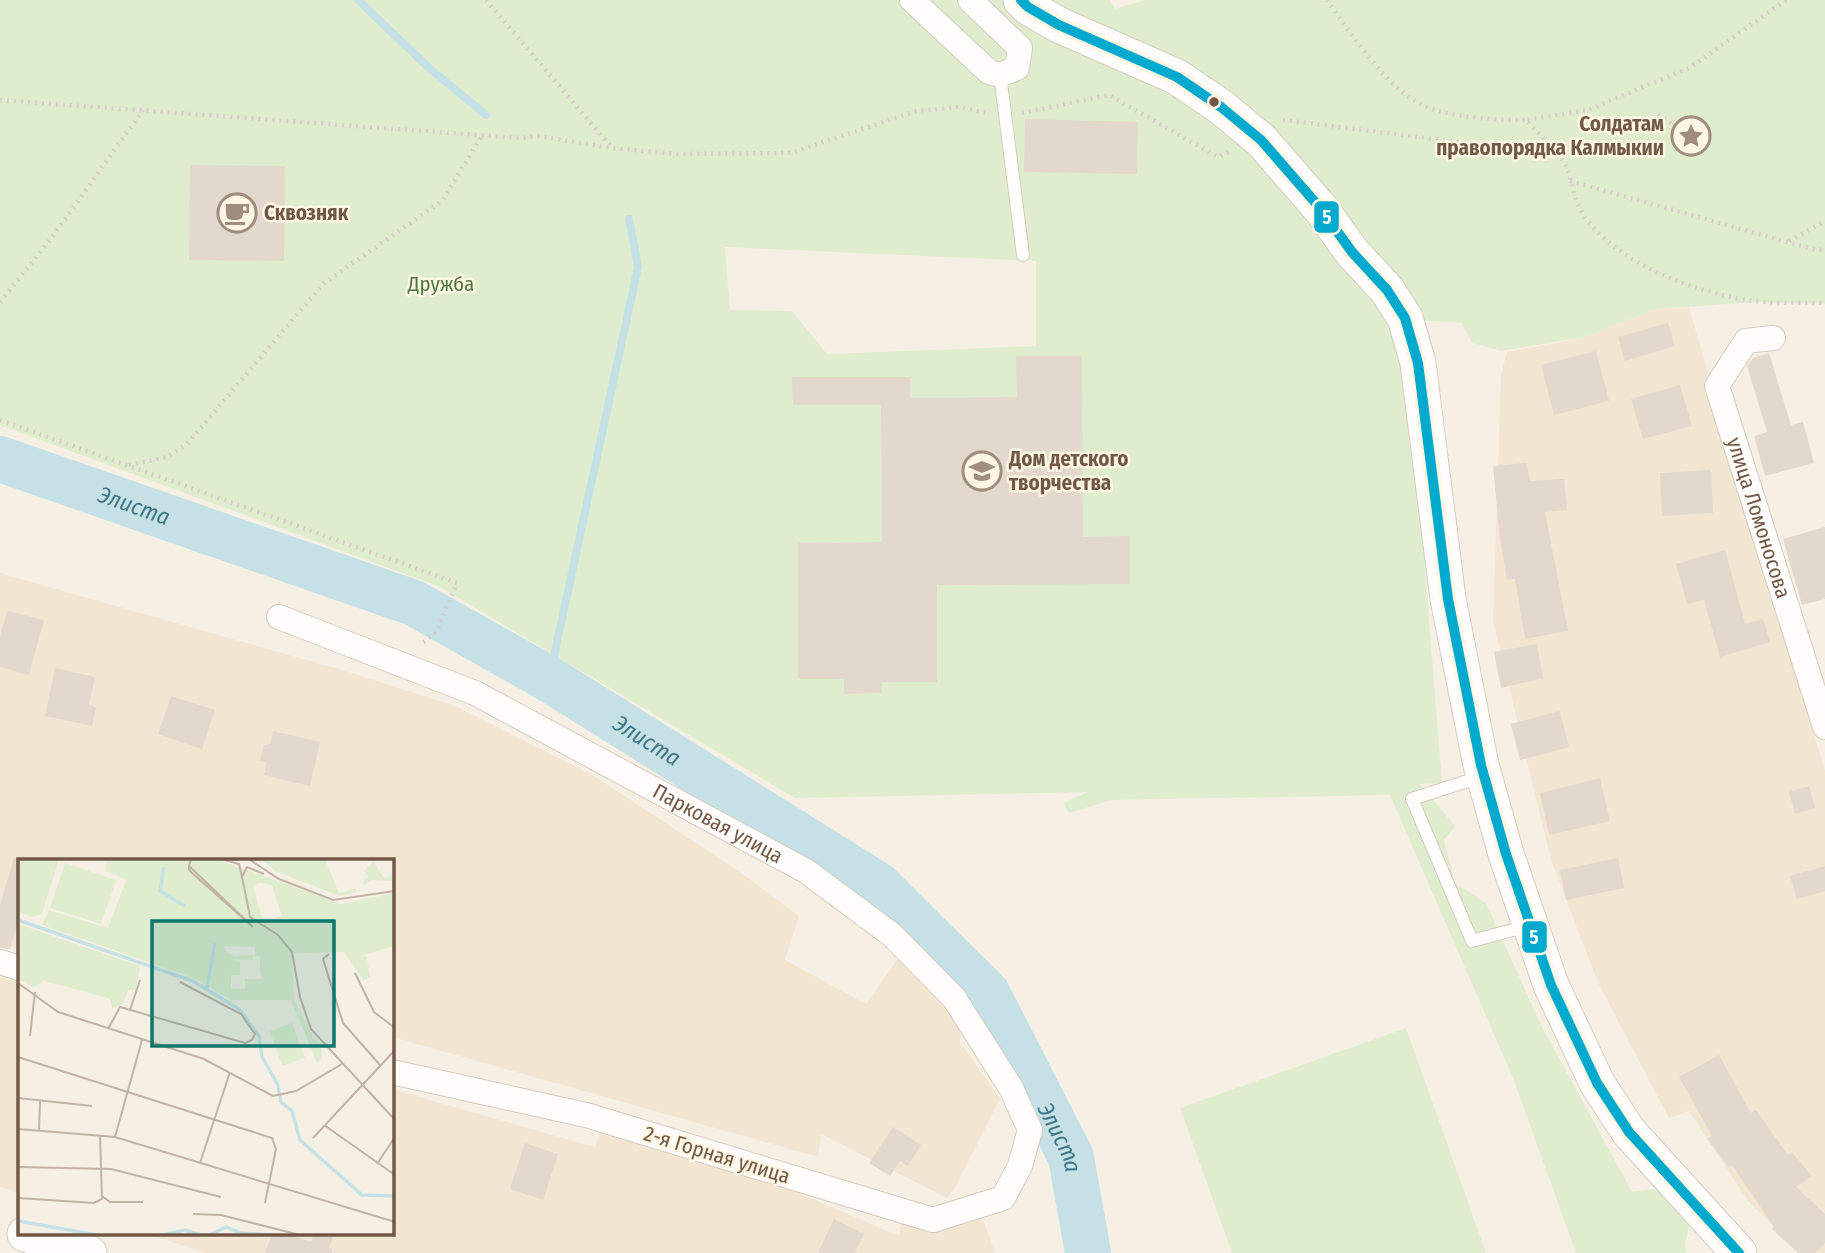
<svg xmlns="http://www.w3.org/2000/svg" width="1825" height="1253" viewBox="0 0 1825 1253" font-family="'Fira Sans Condensed',sans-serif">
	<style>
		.residential { fill: #f2e6d3 }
		.green { fill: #dfedce; fill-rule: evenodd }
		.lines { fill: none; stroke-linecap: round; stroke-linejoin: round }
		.stream { stroke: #c6e1e5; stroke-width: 8 }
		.river { stroke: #c6e1e5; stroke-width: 46 }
		.building { fill: #e2d8cc }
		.lane-casing { stroke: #d4cbbf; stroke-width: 14 }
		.street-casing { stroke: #d4cbbf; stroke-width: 26 }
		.secondary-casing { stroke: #d6ccc1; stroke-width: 37 }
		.path { stroke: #d6cec7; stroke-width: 4.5; stroke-dasharray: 2 5; stroke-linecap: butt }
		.lane { stroke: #fefdfb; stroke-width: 12 }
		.street { stroke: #fefdfb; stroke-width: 24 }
		.secondary { stroke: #fefdfb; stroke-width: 35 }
		.bus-1-casing { stroke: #fff6e4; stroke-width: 16 }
		.bus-1 { stroke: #00a9ce; stroke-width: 10 }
		.bus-dot { fill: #725846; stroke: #fff6e4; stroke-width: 2.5 }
		.labels { text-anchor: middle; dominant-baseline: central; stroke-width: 5; stroke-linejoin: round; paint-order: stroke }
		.poi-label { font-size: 21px; font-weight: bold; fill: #725846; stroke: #fff6e4; text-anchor: start }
		.park-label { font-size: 21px; fill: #4c783d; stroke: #fff6e4 }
		.street-label { font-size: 21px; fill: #725846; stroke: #fff6e4 }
		.water-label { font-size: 23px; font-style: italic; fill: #3f7687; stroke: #fff6e4 }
		.inset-river { fill: none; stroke: #c6e1e5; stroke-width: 3.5 }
		.inset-road { fill: none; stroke: #c1b3a5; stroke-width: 2 }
		.view { fill: #0f766e; fill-opacity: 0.15; stroke: #0f766e; stroke-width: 3.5 }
		.inset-edge { fill: none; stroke: #725846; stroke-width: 3.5 }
		.line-badge { stroke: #fff6e4; stroke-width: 2.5 }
		.badge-label { font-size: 19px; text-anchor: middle; font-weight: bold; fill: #fff }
	</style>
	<rect width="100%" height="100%" fill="#f6f0e4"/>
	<path class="residential" d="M1689,307L1825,771V1253H1800L1748,1201L1689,1111L1669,1118L1598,983L1551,860L1493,621L1501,375L1507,352L1585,337L1655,309Z
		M0,573L349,672L455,706L591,774L740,872L799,916L785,960L866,1004L899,957L960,1024V1042L1000,1099L956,1186L947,1198L821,1134L818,1157L392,1037V861H19V950L0,945Z
		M0,977L19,982V1193L0,1187Z
		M392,1089L595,1147L600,1130L776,1183L899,1236L902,1218L982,1216L995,1253H207L147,1234H392Z"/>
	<path class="green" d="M0,0H1110L1115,9L1145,0H1825V304L1757,302L1655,309L1585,337L1501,351L1472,343L1462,323L1405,319L1442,783L1420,784L1455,826L1444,840L1455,883L1486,903L1541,1025L1632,1192L1659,1188L1691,1218L1685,1243L1686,1253H1576L1513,1078L1390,795L1112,800L1069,813L1063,803L1088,792L795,798L440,587L0,425ZM725,247L1036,261V346L827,354L792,311L730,310ZM1017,357L1083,537H1130L937,585V682H882V693L844,694V679L798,678V543L882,542L881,405H793V378L910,377V398L1017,397Z
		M1406,1028L1486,1253H1232L1180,1108Z"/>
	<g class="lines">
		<path class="stream" d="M358,0L428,67L486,115
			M549,679L638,267L629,219"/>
		<path class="river" id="s1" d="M0,459L414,603L549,679L878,885L987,993L1071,1157L1088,1253"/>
	</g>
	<path class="building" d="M1025,119L1138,122L1137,174L1024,172Z
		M190,165L285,166L284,261L189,260Z
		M1668,323L1675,346L1625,361L1618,337Z
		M1596,351L1609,401L1554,415L1541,365Z
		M1769,353L1791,425L1803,422L1814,463L1765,476L1754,436L1767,432L1747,366L1753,358Z
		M1016,356H1082L1083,537L1130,536V584L937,585V682H882V693L844,694V679H798V543L882,542L881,405H793L792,377H910V398L1017,397Z
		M1680,385L1692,426L1643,439L1631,399Z
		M1527,463L1530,481L1564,479L1567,510L1545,512L1568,631L1525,639L1515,579L1507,580L1500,539L1493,466Z
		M1711,470L1713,513L1662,516L1660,473Z
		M1825,527V599L1802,605L1783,539Z
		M1725,550L1745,624L1763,619L1770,642L1720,657L1704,600L1687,604L1676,564Z
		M7,611L44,620L29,675L0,667V637Z
		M1537,644L1543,678L1501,688L1494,652Z
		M55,668L95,677L89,705L96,707L92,726L45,716Z
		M171,696L215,710L202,749L158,734Z
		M1560,711L1569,747L1520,760L1511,724Z
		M273,731L320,742L310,786L264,775L267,762L260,761L264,745L270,744Z
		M1600,778L1610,821L1549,835L1540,793Z
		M1809,786L1815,808L1795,814L1789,792Z
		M14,858L19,859V917L10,949L0,948V905Z
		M1618,858L1624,888L1566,900L1560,870Z
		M1825,866V891L1797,899L1790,876Z
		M1719,1055L1751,1113L1756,1110L1788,1155L1792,1152L1812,1176L1796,1187L1825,1214V1243L1815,1253H1798L1772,1229L1774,1227L1732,1165L1729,1167L1707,1139L1712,1136L1679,1077Z
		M893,1127L921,1145L908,1166L900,1161L890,1176L869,1163Z
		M525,1143L558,1154L543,1200L510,1189Z
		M834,1219L864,1234L855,1253H818Z
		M272,1234H286L311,1242L314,1234H334L329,1248L332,1249V1253H265Z"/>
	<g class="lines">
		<g class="lane-casing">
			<path id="lane" d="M1000,75L1023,255
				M1480,777L1412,799L1472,941L1527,926"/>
		</g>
		<g class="street-casing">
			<g id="street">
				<path d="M912,0L989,72L1000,75L1017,68L1020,48L970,0"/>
				<path id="s2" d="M1773,338L1746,341L1717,386L1825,727"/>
				<path id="s3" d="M279,617L475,693L806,871L892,935L954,998L1011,1088L1030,1130L1020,1166L1003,1198L933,1220L586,1115L392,1072"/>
				<path d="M0,962L19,968"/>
			</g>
		</g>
		<g class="secondary-casing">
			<path id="secondary" d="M1021,0L1028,7L1059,25L1177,77L1221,107L1261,140L1321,209L1352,252L1387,290L1405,318L1418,363L1448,599L1481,765L1506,854L1551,985L1597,1083L1629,1132L1739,1253
				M25,1234L89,1253"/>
		</g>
		<path class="path" d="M486,0L611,147
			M1327,0C1351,34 1393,99 1435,110C1463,118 1496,120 1526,120
			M1786,0L1691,67L1588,110L1526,120C1536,131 1562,156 1567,168C1573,184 1573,199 1583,214C1616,264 1698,294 1755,301C1778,304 1802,302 1825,303
			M0,100L520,138L539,136L611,148L677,154L791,153L916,111L959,107L986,113
			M1022,113L1109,95L1218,157L1229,152
			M1658,114L1679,129
			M1283,120L1491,146L1550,148
			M1570,181L1816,250L1825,249
			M1789,241L1825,221
			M0,302L53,236L143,110
			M0,420L457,583L437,631L420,645
			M129,465L167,457L187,444L324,283L442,201L483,134"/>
		<use href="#lane" class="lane"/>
		<use href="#street" class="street"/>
		<use href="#secondary" class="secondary"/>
		<g class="bus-1-casing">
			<path id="bus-1" d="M1021,0L1028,7L1059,25L1177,77L1221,107L1261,140L1321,209L1352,252L1387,290L1405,318L1418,363L1448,599L1481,765L1506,854L1551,985L1597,1083L1629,1132L1739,1253"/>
		</g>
		<use href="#bus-1" class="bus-1"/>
	</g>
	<defs>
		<g id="sight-ring" transform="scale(2.0125)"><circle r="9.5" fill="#fff6e4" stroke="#a08d7d" stroke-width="1.5"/><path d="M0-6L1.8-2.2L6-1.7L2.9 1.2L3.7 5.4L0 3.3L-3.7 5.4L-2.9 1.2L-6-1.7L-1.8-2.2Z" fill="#a08d7d"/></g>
		<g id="cafe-ring" transform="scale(2.0125)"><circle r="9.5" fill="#fff6e4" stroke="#a08d7d" stroke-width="1.5"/><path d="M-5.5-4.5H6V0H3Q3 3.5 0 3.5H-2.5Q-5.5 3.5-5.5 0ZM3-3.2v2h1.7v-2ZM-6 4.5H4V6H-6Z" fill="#a08d7d"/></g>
		<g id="school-ring" transform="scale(2.0125)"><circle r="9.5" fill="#fff6e4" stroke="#a08d7d" stroke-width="1.5"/><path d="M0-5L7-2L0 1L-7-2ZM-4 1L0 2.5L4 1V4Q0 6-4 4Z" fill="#a08d7d"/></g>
	</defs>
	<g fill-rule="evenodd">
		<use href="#sight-ring" x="1691" y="136"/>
		<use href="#cafe-ring" x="237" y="213"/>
		<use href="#school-ring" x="982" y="471"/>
	</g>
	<circle class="bus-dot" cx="1214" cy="102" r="6"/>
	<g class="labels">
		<g class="poi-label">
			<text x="1664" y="124" text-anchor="end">Солдатам<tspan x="1664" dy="24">правопорядка Калмыкии</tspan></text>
			<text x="264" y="213">Сквозняк</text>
			<text x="1009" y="459">Дом детского<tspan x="1009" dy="24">творчества</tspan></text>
		</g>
		<g class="park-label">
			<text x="441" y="284">Дружба</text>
		</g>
		<g class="street-label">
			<text stroke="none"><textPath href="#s2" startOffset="219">улица Ломоносова</textPath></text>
			<text stroke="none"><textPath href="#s3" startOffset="486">Парковая улица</textPath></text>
			<text transform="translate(717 1155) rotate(17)">2-я Горная улица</text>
		</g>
		<g class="water-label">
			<text stroke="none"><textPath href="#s1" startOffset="142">Элиста</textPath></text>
			<text stroke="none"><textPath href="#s1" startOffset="709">Элиста</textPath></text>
			<text stroke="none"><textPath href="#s1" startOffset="1297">Элиста</textPath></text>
		</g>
	</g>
	<g transform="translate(18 859)">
		<rect width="376" height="376" fill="#f6f0e4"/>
		<path d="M0,0H41L24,55L14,58L0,53ZM89,0H198L323,45L376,34V87L343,97L349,98L352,118L346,122L326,93L274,94L276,141L297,180L303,183L304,200L299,204L273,141H213L178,120L24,66L31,51L90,69L108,21L87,12ZM242,24L254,26L264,57L245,62L235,27ZM206,87L237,88V96L216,97L207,92ZM235,97H242V115L247,120H227V130L213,129V116H222V102L213,100L235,101ZM242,0H307L321,34L337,29L339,33L322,37L259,13ZM356,2L362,14L367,19L373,16L375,22L355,21L346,26L345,21L351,18L346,12ZM47,4L98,21L83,65L32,49ZM0,65L122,107L118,131H110L105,145L94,149L92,140L79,136L26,122L17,128L0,121ZM274,164L287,199L264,207L252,172Z" fill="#dfedce" fill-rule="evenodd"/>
		<path class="inset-river" d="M146,8L142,32L167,47M0,61L175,122L221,150L241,177L244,198L260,226L263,243L274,252L282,281L344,336L377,337M189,129L197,84M0,362L79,376M145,376L167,371L183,376M192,376L208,368L223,374L255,376"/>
		<path class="inset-road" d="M203,0L221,5L224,18L229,8L246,15M232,1L261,20L315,41L377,32M171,7L235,68L173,13L171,10V7L173,0M224,18L232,58L260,76L274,93L282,138L293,170L377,261M311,95L305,100L325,164L362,206M337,114L356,153L377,169M0,124L40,153L186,200L255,237L278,232L324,205M112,151L122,121M90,170L102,148L227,184L234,181L237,175L223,155L162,123M12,177L17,133M0,198L254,279L258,290L247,344M0,239L74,247M306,266L377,316M0,270L97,278L377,363M21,271L22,242M97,278L124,181M295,279L377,191M182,304L212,213M359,305L377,278M0,308L93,310L203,338M84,337L92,343H125M0,339L76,344L84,340L82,276M175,355L203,356L282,376"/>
		<path class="view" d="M134,62H316V187H134Z"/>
		<rect width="376" height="376" class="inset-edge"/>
	</g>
	<g class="line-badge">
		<rect x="1313" y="200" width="27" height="34" rx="7" fill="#00a9ce"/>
		<rect x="1521" y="920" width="27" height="34" rx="7" fill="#00a9ce"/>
	</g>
	<g class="badge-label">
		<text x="1327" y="224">5</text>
		<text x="1534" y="944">5</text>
	</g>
</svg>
